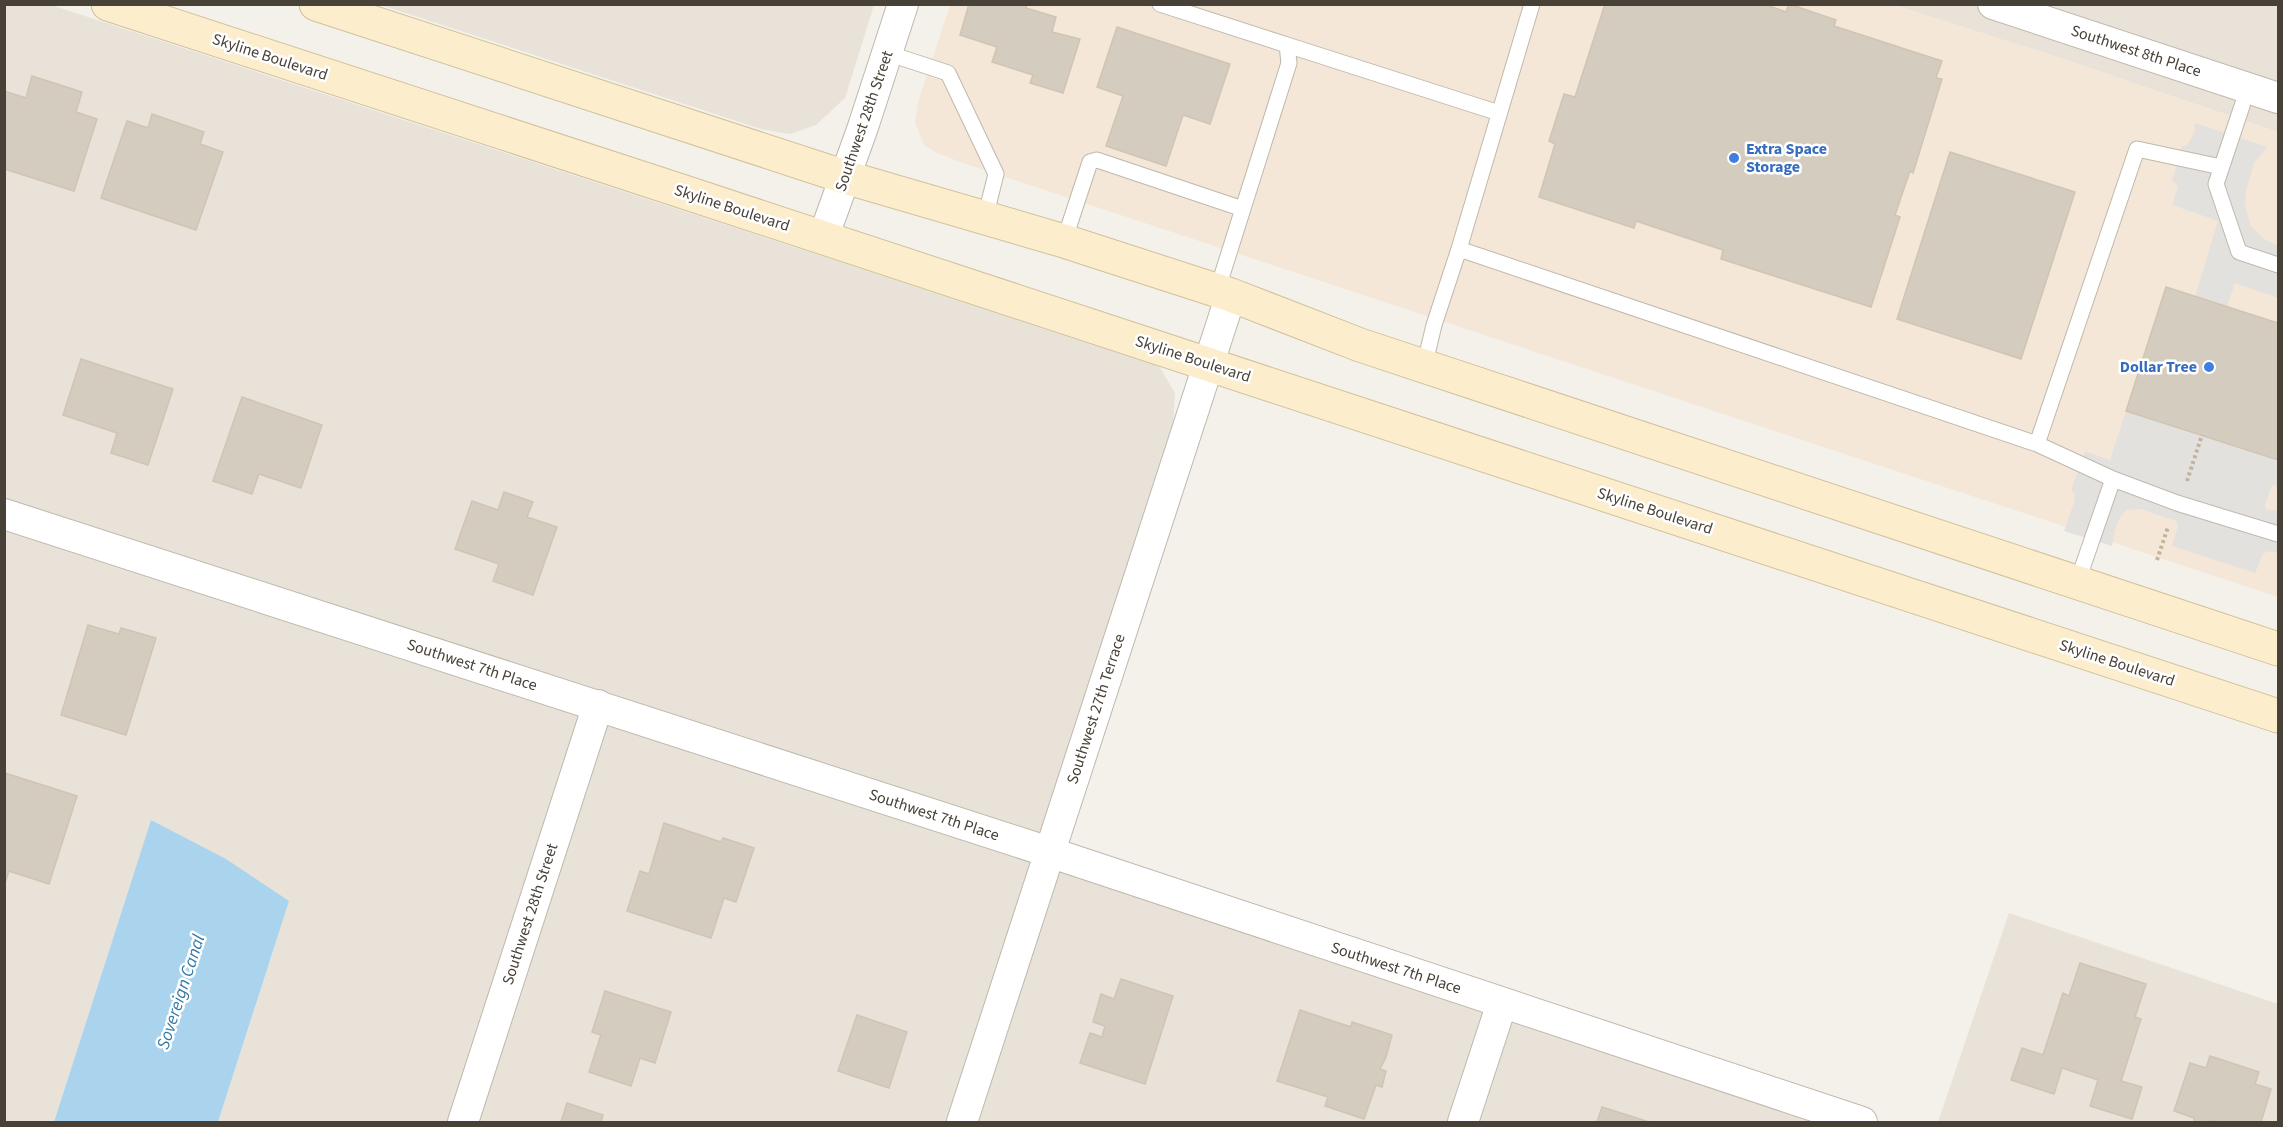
<svg xmlns="http://www.w3.org/2000/svg" width="2283" height="1127" viewBox="0 0 2283 1127" font-family="'Source Sans 3',sans-serif">
	<style>
		.residential { fill: #e8e2d8 }
		.commercial { fill: #f4e7d7 }
		.parking { fill: #e3e1de }
		.water { fill: #aad4ed }
		.building { fill: #d5ccc0; stroke: #d0c4b3; stroke-width: 1.5 }
		.lines { fill: none; stroke-linecap: round; stroke-linejoin: round }
		.lane-casing { stroke: #bfb8ad; stroke-width: 17 }
		.street-casing { stroke: #bfb8ad; stroke-width: 32 }
		.secondary-casing { stroke: #d1c19c; stroke-width: 35 }
		.path { stroke: #c0b39f; stroke-width: 4; stroke-dasharray: 3 3; stroke-linecap: butt }
		.lane { stroke: #fff; stroke-width: 15 }
		.street { stroke: #fff; stroke-width: 30 }
		.secondary { stroke: #fceecc; stroke-width: 33 }
		.shop-dot { fill: #3f7fe0; stroke: #fff; stroke-width: 2 }
		.labels { text-anchor: middle; dominant-baseline: central; stroke-width: 5; stroke-linejoin: round; paint-order: stroke }
		.street-label { font-size: 16px; fill: #484138; stroke: #fff }
		.shop-label { font-size: 16px; font-weight: bold; fill: #366cbe; stroke: #fff; text-anchor: start }
		.water-label { font-size: 18px; font-style: italic; fill: #357aa6; stroke: #fff }
	</style>
	<rect width="100%" height="100%" fill="#f4f1ea"/>
	<path class="residential" d="M5,4L51,5L1159,366L1175,393L1173,425L1034,861L1277,944L1818,1122H218L289,901L151,820L54,1122H5Z
		M381,5H874L845,98L816,125L790,134L761,129Z
		M1893,5H2278V132L2054,56Z
		M2009,913L2278,1004V1122H1938Z"/>
	<path class="commercial" d="M1893,4L2054,56L2278,132V597L963,163L937,153L924,145L915,123L918,102L950,5Z"/>
	<path class="parking" d="M2195,123L2267,147L2254,163L2246,191L2245,203L2250,225L2264,239L2278,246V298L2235,283L2227,307L2195,297L2218,221L2172,205L2178,188L2177,184L2172,181L2182,147L2188,144L2195,131Z
		M2126,411L2278,460V487L2272,485L2265,505L2266,509L2269,510H2278V553L2269,551L2263,554L2255,573L2172,546L2178,526L2176,521L2140,509L2126,510L2121,516L2115,529L2112,546L2064,531L2074,503L2075,494L2071,490L2085,451L2110,460Z"/>
	<path class="water" d="M151,820L226,859L289,901L218,1122H54Z"/>
	<path class="building" d="M969,4H1027L1026,8L1056,17L1052,32L1080,39L1063,93L1030,83L1033,75L992,62L997,47L960,35Z
		M1605,4H1764L1786,12L1789,4L1836,20L1834,26L1942,61L1936,78L1942,79L1913,173L1910,171L1895,215L1900,217L1871,307L1721,259L1723,250L1636,221L1634,228L1539,197L1555,144L1549,141L1564,94L1575,97Z
		M1117,27L1230,64L1210,124L1183,115L1166,166L1106,146L1123,96L1097,87Z
		M32,76L82,92L76,112L97,119L74,191L4,169V91L26,98Z
		M152,114L204,132L200,144L223,152L196,230L101,198L127,121L148,128Z
		M1950,152L2075,192L2021,359L1897,319Z
		M2166,287L2278,323V460L2126,411Z
		M81,359L173,389L148,465L111,453L117,433L63,415Z
		M242,397L322,425L301,488L259,474L252,494L213,481Z
		M504,492L533,502L527,517L557,527L533,595L493,581L499,564L455,549L472,501L498,510Z
		M88,625L119,634L121,628L156,638L126,735L61,715Z
		M5,773L77,796L49,884L9,871L4,886Z
		M664,823L721,842L723,838L754,848L736,902L724,898L711,938L627,911L640,871L649,874Z
		M2080,963L2146,984L2135,1017L2141,1019L2121,1081L2142,1087L2132,1119L2090,1106L2098,1080L2062,1068L2054,1094L2011,1080L2022,1048L2043,1055L2063,993L2069,996Z
		M1121,979L1173,996L1145,1084L1080,1063L1090,1033L1102,1037L1105,1026L1093,1022L1101,994L1114,999Z
		M605,991L671,1012L655,1063L640,1058L631,1086L589,1072L601,1035L592,1032Z
		M1300,1010L1351,1027L1352,1022L1392,1035L1386,1057L1380,1069L1386,1071L1382,1087L1376,1085L1364,1119L1325,1106L1328,1097L1277,1081Z
		M857,1015L907,1032L889,1088L838,1071Z
		M2210,1056L2259,1072L2255,1084L2271,1089L2261,1122L2203,1121V1122H2194V1118L2174,1111L2190,1063L2206,1068Z
		M567,1103L603,1115L601,1122H561Z
		M1602,1107L1649,1122H1597Z"/>
	<g class="lines">
		<g class="lane-casing">
			<path id="lane" d="M1160,4L1287,45L1289,63L1217,291
				M1287,45L1499,113
				M887,53L948,73L996,174L985,218
				M2248,88L2216,184L2239,252L2278,265
				M1064,241L1090,162L1097,160L1243,209
				M1459,249L2037,444
				M1424,367L1434,325L1459,249L1532,4
				M2113,479L2037,444L2137,149L2221,167
				M2077,583L2113,479L2177,503L2278,534"/>
		</g>
		<g class="street-casing">
			<path id="street" d="M1993,4L2278,98
				M823,238L863,127L903,4
				M4,514L1049,852L1862,1122
				M463,1122L598,705
				M962,1122L1231,295
				M1463,1122L1502,1003"/>
		</g>
		<g class="secondary-casing">
			<path id="secondary" d="M108,4L675,189L2278,716
				M316,4L845,177L1064,241L1231,295L1360,345L2278,649"/>
		</g>
		<path class="path" d="M2187,481L2202,435
			M2157,560L2168,527"/>
		<use href="#lane" class="lane"/>
		<use href="#street" class="street"/>
		<use href="#secondary" class="secondary"/>
	</g>
	<g class="shop-dot">
		<circle cx="1734" cy="158" r="6"/>
		<circle cx="2209" cy="367" r="6"/>
	</g>
	<g class="labels">
		<g class="street-label">
			<text transform="translate(2136 51) rotate(18)">Southwest 8th Place</text>
			<text transform="translate(270 57) rotate(18)">Skyline Boulevard</text>
			<text transform="translate(864 121) rotate(-71)">Southwest 28th Street</text>
			<text transform="translate(732 208) rotate(18)">Skyline Boulevard</text>
			<text transform="translate(1193 359) rotate(18)">Skyline Boulevard</text>
			<text transform="translate(1655 511) rotate(18)">Skyline Boulevard</text>
			<text transform="translate(2117 663) rotate(18)">Skyline Boulevard</text>
			<text transform="translate(472 665) rotate(18)">Southwest 7th Place</text>
			<text transform="translate(1096 709) rotate(-72)">Southwest 27th Terrace</text>
			<text transform="translate(934 815) rotate(18)">Southwest 7th Place</text>
			<text transform="translate(530 914) rotate(-72)">Southwest 28th Street</text>
			<text transform="translate(1396 968) rotate(18)">Southwest 7th Place</text>
		</g>
		<g class="shop-label">
			<text x="1746" y="149">Extra Space<tspan x="1746" dy="18">Storage</tspan></text>
			<text x="2197" y="367" text-anchor="end">Dollar Tree</text>
		</g>
		<g class="water-label">
			<text transform="translate(181 992) rotate(-72)">Sovereign Canal</text>
		</g>
	</g>
	<rect width="2283" height="1127" fill="none" stroke="#484138" stroke-width="12"/>
</svg>
